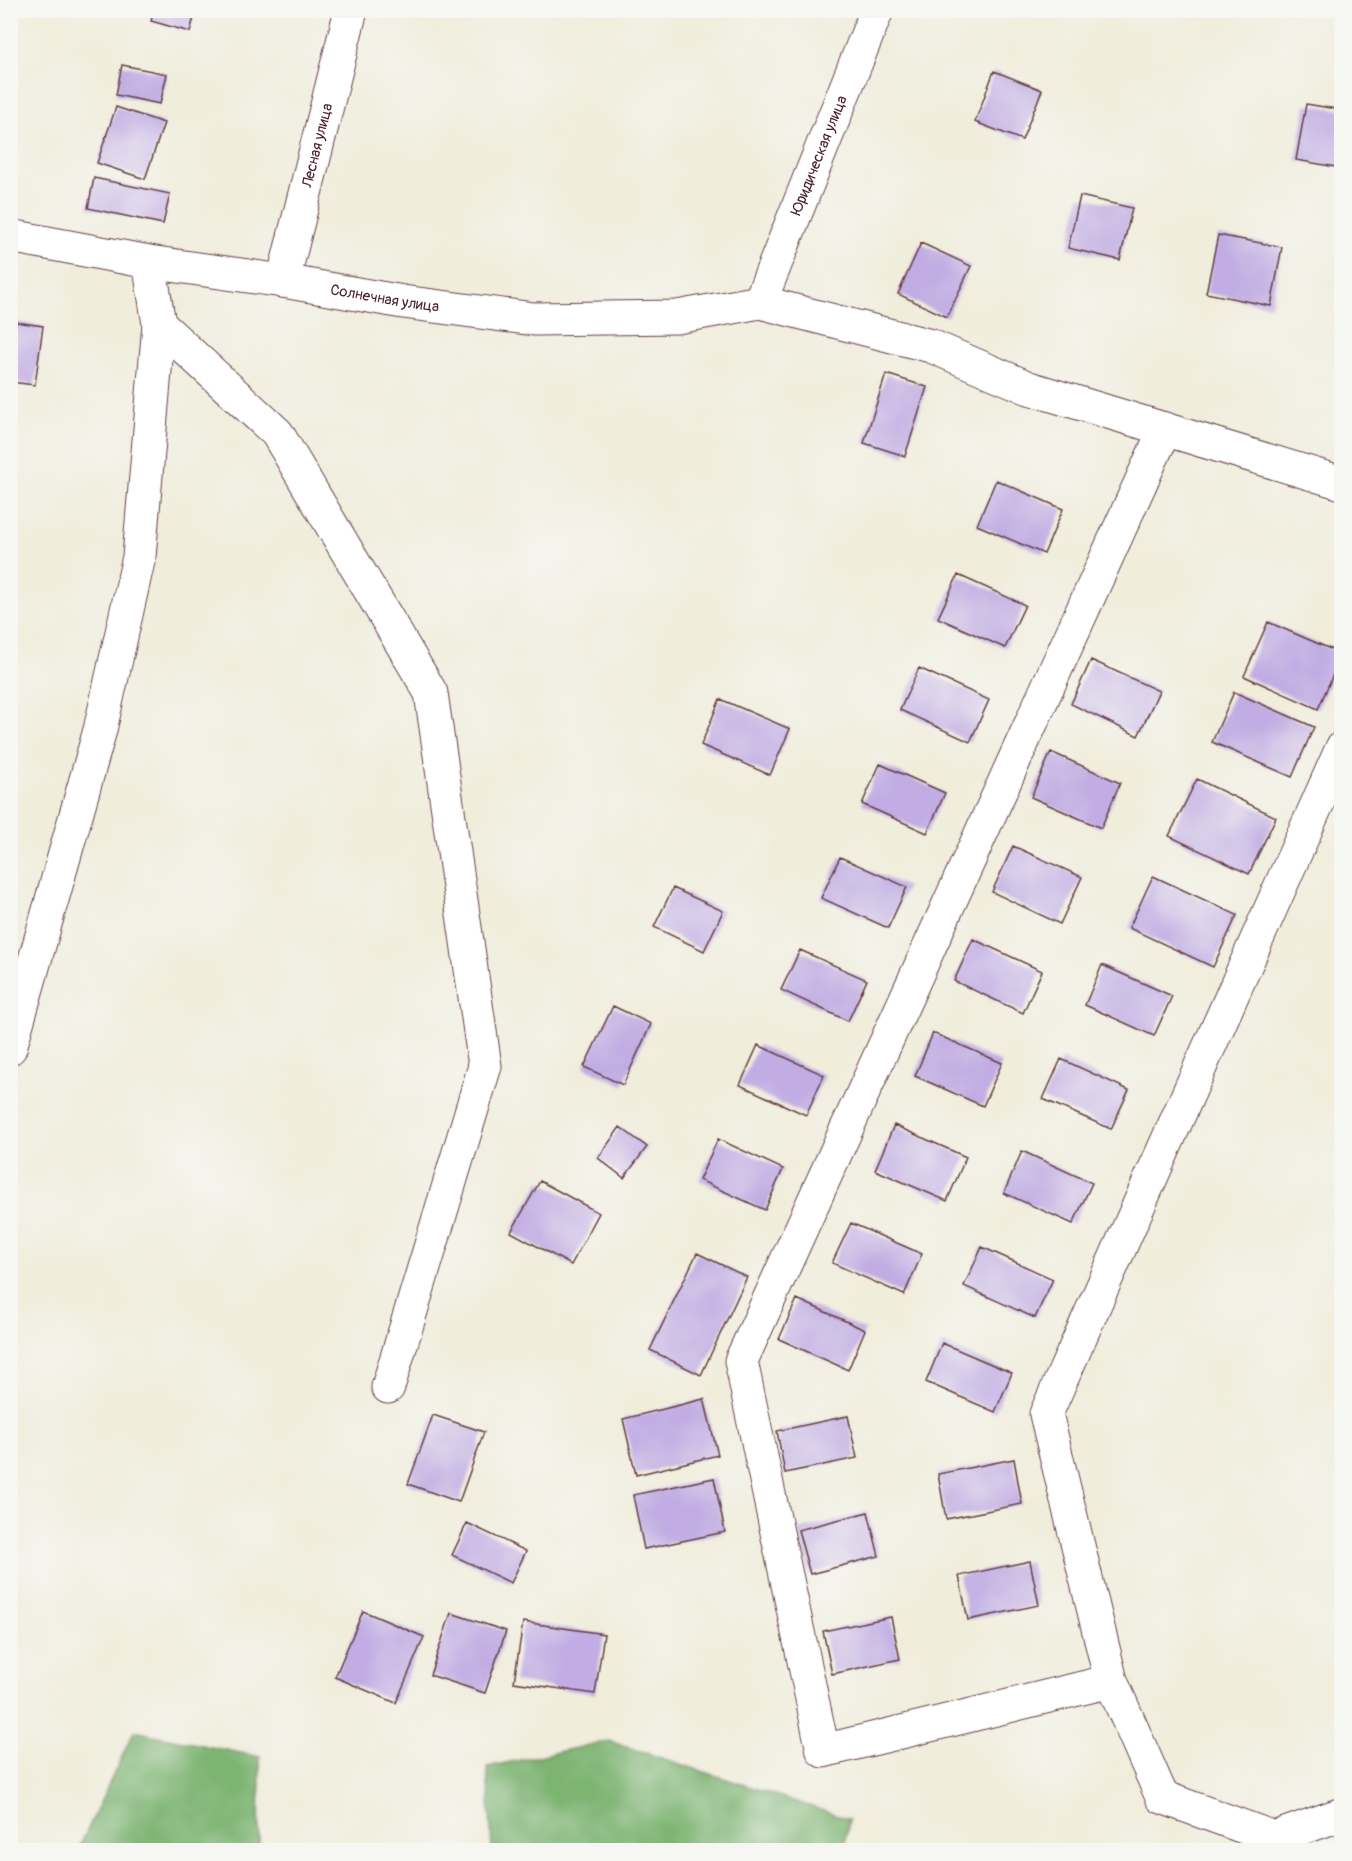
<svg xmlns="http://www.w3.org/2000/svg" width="1352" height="1861" viewBox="0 0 1352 1861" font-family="Pangolin,sans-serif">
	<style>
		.forest { fill: #7db472; stroke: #646a4e; stroke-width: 1.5 }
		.building { fill: #c1ade3 }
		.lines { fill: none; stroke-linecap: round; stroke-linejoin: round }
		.minor-casing { stroke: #633e45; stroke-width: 35 }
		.minor { stroke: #fff; stroke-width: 33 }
		.labels { text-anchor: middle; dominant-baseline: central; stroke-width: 4.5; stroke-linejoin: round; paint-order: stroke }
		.street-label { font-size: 15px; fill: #4a1f2b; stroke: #f6f6f2 }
	</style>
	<rect width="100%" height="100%" fill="#f6f6f2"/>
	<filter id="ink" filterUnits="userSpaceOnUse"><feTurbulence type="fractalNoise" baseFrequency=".0167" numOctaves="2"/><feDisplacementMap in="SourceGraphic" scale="12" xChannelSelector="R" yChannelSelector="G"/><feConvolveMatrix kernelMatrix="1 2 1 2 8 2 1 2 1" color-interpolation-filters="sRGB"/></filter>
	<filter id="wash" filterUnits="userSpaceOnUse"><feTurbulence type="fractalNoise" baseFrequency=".008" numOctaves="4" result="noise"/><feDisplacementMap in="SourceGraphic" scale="24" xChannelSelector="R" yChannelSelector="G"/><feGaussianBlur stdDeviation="1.35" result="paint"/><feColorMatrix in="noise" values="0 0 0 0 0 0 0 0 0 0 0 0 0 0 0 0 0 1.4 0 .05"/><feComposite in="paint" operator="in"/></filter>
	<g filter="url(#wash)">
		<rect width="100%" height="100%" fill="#f0eddb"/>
		<path class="forest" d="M134,1731L260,1757L259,1850H78Z
			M609,1741L849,1819L844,1850H492L487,1767Z"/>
		<g id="blocks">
			<path class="building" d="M154,10H196L190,32L151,21Z
				M122,65L167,74L160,104L116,95Z
				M994,71L1042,90L1022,140L975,122Z
				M1306,104L1342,110V168L1296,160Z
				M116,107L164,123L145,179L97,163Z
				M94,178L170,194L163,224L88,208Z
				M1080,196L1132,208L1120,260L1068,248Z
				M1218,235L1282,247L1271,306L1206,293Z
				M921,243L971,266L947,317L898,294Z
				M16,322L43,326L35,385L10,382V360Z
				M886,374L927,387L905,456L864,443Z
				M996,480L1063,509L1044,554L977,525Z
				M958,575L1025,605L1005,648L938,618Z
				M1268,622L1342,654L1318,709L1244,676Z
				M1091,660L1159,691L1138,736L1071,704Z
				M919,668L989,700L970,742L900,710Z
				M1234,692L1314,727L1292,777L1212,742Z
				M720,699L790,729L770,775L701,745Z
				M1051,752L1120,783L1101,828L1031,797Z
				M880,764L945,793L927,833L862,804Z
				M1197,779L1276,817L1249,874L1169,836Z
				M1013,846L1082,877L1060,924L992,892Z
				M840,857L907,887L888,928L821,898Z
				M1153,876L1237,915L1213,967L1129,928Z
				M673,888L723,911L704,951L654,927Z
				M973,939L1042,971L1023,1013L954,981Z
				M800,950L867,980L848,1021L781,990Z
				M1102,965L1172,996L1154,1036L1085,1005Z
				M613,1006L651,1024L623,1085L584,1067Z
				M933,1033L1002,1063L983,1106L915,1076Z
				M758,1045L824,1075L806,1115L740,1085Z
				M1061,1059L1129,1090L1111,1129L1043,1099Z
				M894,1125L966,1157L947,1201L875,1170Z
				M620,1127L647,1147L624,1178L598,1158Z
				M718,1139L783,1169L765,1210L699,1180Z
				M1022,1151L1092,1183L1073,1224L1004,1193Z
				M540,1181L599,1213L571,1265L511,1232Z
				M851,1223L922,1254L904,1295L832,1263Z
				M982,1247L1053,1279L1035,1318L964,1286Z
				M697,1253L747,1277L701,1375L650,1350Z
				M797,1299L865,1330L848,1370L779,1339Z
				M942,1343L1012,1373L995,1412L926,1382Z
				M704,1399L718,1455L636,1475L623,1419Z
				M433,1415L484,1432L459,1502L408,1484Z
				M848,1416L857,1458L785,1473L777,1431Z
				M1014,1459L1022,1504L946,1519L938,1474Z
				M714,1478L725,1532L644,1549L633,1495Z
				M868,1512L879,1556L810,1574L798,1530Z
				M467,1523L526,1551L511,1583L452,1555Z
				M1030,1561L1039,1605L968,1620L959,1576Z
				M363,1611L424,1637L396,1703L335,1677Z
				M451,1613L506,1631L485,1693L430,1675Z
				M891,1617L900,1659L832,1674L823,1631Z
				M523,1622L604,1634L595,1694L514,1682Z"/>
		</g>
	</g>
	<g filter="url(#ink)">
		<use href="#blocks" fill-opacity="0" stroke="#633e45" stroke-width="1.5"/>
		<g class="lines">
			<g class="minor-casing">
				<g id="minor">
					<path id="s1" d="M10,236L149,262L283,281L403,302L534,319L677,317L760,302L931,346L1029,388L1342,483"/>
					<path id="s2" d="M283,281L351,10"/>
					<path id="s3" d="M760,302L877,10"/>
					<path d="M159,324L277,433L431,693L485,1066L388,1387"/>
					<path d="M1342,748L1046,1414L1111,1681L1162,1797L1274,1838L1342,1814"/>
					<path d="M10,1048L100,730L139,557L159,324L149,262"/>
					<path d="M1111,1681L823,1751L741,1361L1165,429"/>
				</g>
			</g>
			<use href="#minor" class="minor"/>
		</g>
	</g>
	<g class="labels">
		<g class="street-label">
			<text stroke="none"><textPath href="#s2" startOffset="140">Лесная улица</textPath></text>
			<text stroke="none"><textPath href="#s3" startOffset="158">Юридическая улица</textPath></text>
			<text stroke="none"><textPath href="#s1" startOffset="380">Солнечная улица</textPath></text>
		</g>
	</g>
	<rect width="1352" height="1861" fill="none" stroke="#f6f6f2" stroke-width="36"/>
</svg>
